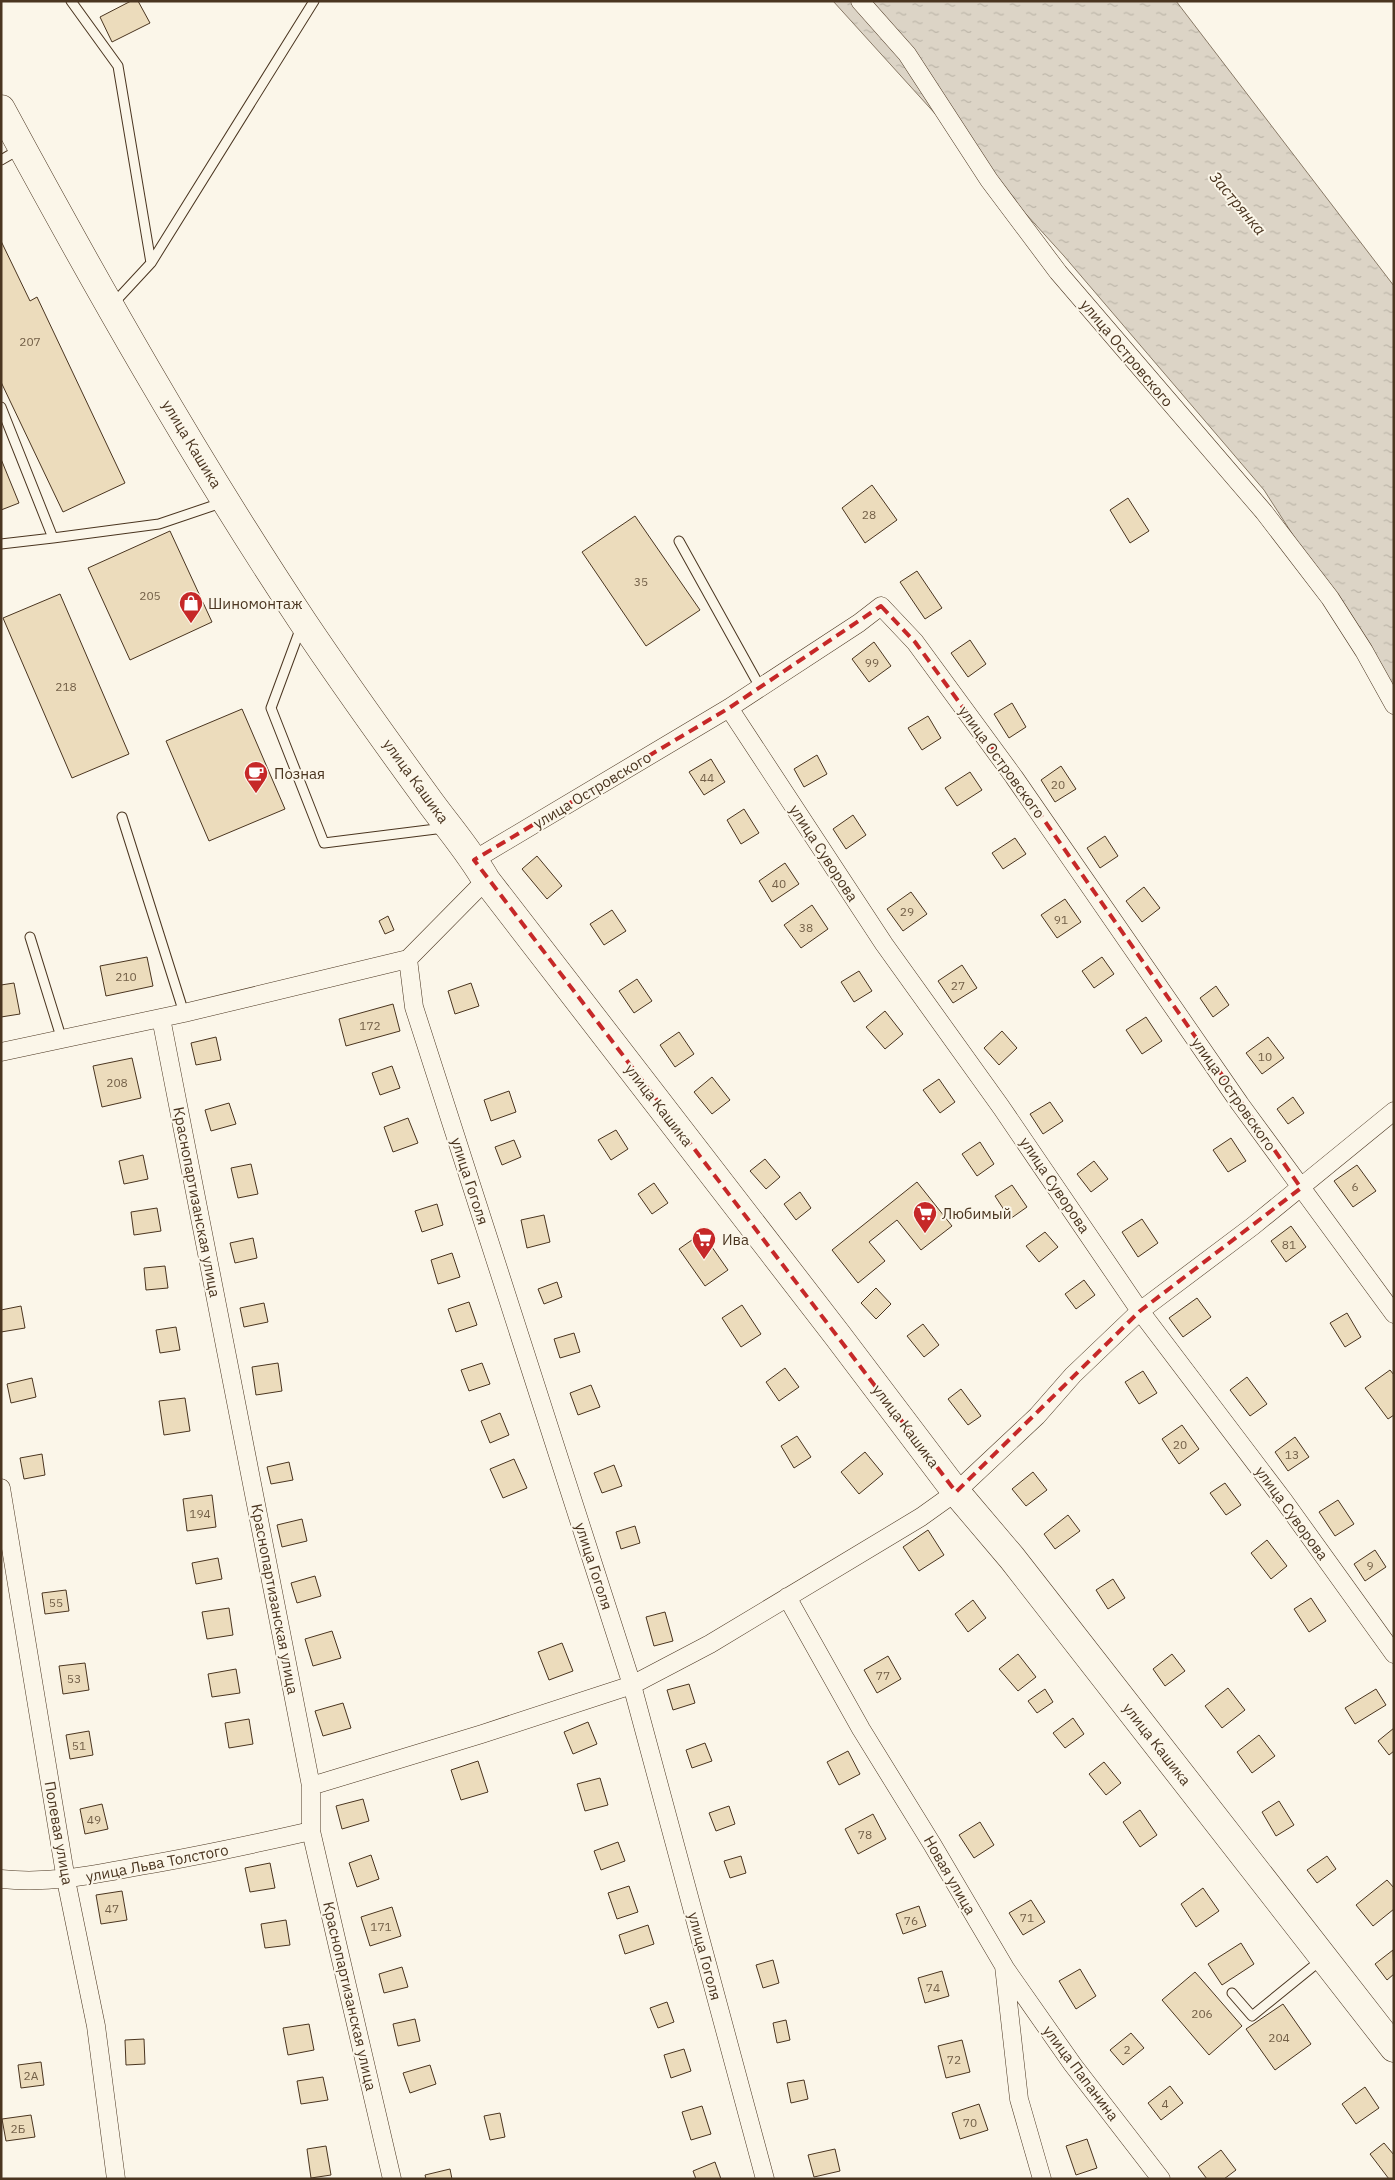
<svg xmlns="http://www.w3.org/2000/svg" width="1395" height="2180" viewBox="0 0 1395 2180" font-family="'IBM Plex Sans',sans-serif">
	<style>
		.water { fill: url(#water-ripples); stroke: #887966 }
		.building { fill: #ecdcbc; stroke: #4a3520 }
		.lines { fill: none; stroke-linecap: round; stroke-linejoin: round }
		.service-casing { stroke: #4a3520; stroke-width: 11 }
		.minor-casing { stroke: #4a3520; stroke-width: 19 }
		.trunk-casing { stroke: #4a3520; stroke-width: 29 }
		.service { stroke: #fbf6e9; stroke-width: 9 }
		.minor { stroke: #fbf6e9; stroke-width: 18 }
		.trunk { stroke: #fbf6e9; stroke-width: 28 }
		.marked { fill: none; stroke: #c62828; stroke-width: 4; stroke-dasharray: 10 6; stroke-linejoin: round }
		.labels { text-anchor: middle; dominant-baseline: central; stroke-width: 4; stroke-linejoin: round; paint-order: stroke }
		.number-label { font-size: 12px; fill: #725f47 }
		.street-label { font-size: 15px; fill: #4a3520; stroke: #fbf6e9 }
		.poi-label { font-size: 15px; fill: #4a3520; stroke: #fbf6e9; text-anchor: start }
		.water-label { font-size: 16px; font-style: italic; fill: #4a3520; stroke: #fbf6e9 }
	</style>
	<defs>
		<pattern id="water-ripples" width="26" height="14" patternUnits="userSpaceOnUse" patternTransform="scale(1.25)"><rect width="26" height="14" fill="#dcd4c6"/><path d="M2 4q2-2 4 0t4 0M15 11q2-2 4 0t4 0" fill="none" stroke="#beb7aa"/></pattern>
	</defs>
	<rect width="100%" height="100%" fill="#fbf6e9"/>
	<path class="water" d="M833,1H1176L1394,286V692L1264,490L1064,256Z"/>
	<path class="building" d="M131,1H138L150,23L112,42L100,17Z
		M1,241L30,301L37,297L125,483L63,512L1,382Z
		M1,459L19,503L1,510Z
		M872,485L897,520L865,543L842,508Z
		M1128,498L1149,531L1130,543L1110,510Z
		M635,516L700,610L646,646L582,552Z
		M170,531L212,622L130,660L88,568Z
		M917,571L942,608L925,619L900,582Z
		M60,594L129,754L72,778L3,618Z
		M970,640L986,664L968,677L951,653Z
		M874,642L891,666L869,682L852,659Z
		M1012,703L1026,727L1009,738L994,714Z
		M242,709L285,809L209,841L166,741Z
		M928,716L941,738L922,750L908,728Z
		M817,755L827,774L804,787L794,769Z
		M711,759L725,782L704,795L689,772Z
		M1061,766L1076,789L1055,802L1041,780Z
		M970,772L982,790L957,806L945,788Z
		M744,809L759,833L741,844L727,820Z
		M853,815L866,835L846,849L833,829Z
		M1105,836L1118,856L1100,868L1087,848Z
		M1015,838L1026,854L1003,869L992,853Z
		M537,856L562,886L547,899L522,869Z
		M785,863L799,884L772,902L759,881Z
		M1144,887L1160,908L1142,922L1126,901Z
		M911,892L927,914L903,931L887,909Z
		M1065,899L1081,922L1057,938L1041,915Z
		M812,905L828,929L801,948L784,925Z
		M612,910L626,931L604,945L590,924Z
		M388,916L394,930L385,934L379,921Z
		M147,957L153,986L106,996L100,966Z
		M1102,957L1114,974L1094,988L1082,971Z
		M962,965L977,988L953,1003L938,981Z
		M859,971L872,991L854,1002L841,982Z
		M637,979L652,1001L634,1013L619,991Z
		M14,983L20,1014L1,1017V985Z
		M471,983L479,1006L455,1014L448,991Z
		M1216,986L1229,1005L1213,1017L1200,998Z
		M393,1004L400,1031L346,1046L339,1019Z
		M885,1011L903,1034L885,1049L866,1027Z
		M1146,1017L1162,1041L1142,1054L1126,1030Z
		M1002,1031L1017,1048L999,1065L984,1048Z
		M679,1032L694,1054L675,1067L660,1045Z
		M216,1037L221,1060L196,1065L191,1043Z
		M1268,1037L1284,1058L1262,1074L1246,1053Z
		M132,1058L141,1098L102,1107L93,1066Z
		M392,1066L400,1088L380,1095L372,1073Z
		M712,1077L730,1100L712,1114L694,1092Z
		M939,1079L955,1102L940,1113L923,1090Z
		M509,1091L516,1112L491,1121L484,1100Z
		M1293,1097L1304,1113L1288,1124L1277,1109Z
		M1050,1102L1063,1121L1043,1134L1030,1114Z
		M229,1103L236,1124L211,1131L205,1110Z
		M408,1118L418,1143L393,1152L384,1127Z
		M616,1130L628,1149L611,1160L598,1140Z
		M1231,1138L1246,1161L1228,1172L1213,1150Z
		M514,1140L521,1157L502,1165L495,1147Z
		M980,1142L994,1164L977,1176L962,1154Z
		M143,1155L148,1179L124,1184L119,1161Z
		M765,1159L780,1177L766,1189L750,1171Z
		M1094,1161L1108,1179L1091,1192L1077,1174Z
		M251,1164L258,1194L238,1198L231,1168Z
		M1357,1165L1376,1191L1353,1207L1334,1181Z
		M917,1182L952,1226L921,1250L897,1220L869,1242L885,1261L858,1283L832,1250Z
		M654,1183L668,1203L652,1214L638,1194Z
		M1012,1185L1027,1207L1010,1219L995,1196Z
		M800,1192L811,1208L796,1220L784,1204Z
		M437,1204L443,1225L422,1232L415,1211Z
		M157,1208L161,1231L134,1235L131,1212Z
		M544,1215L550,1242L527,1248L521,1220Z
		M1142,1219L1158,1243L1138,1257L1122,1232Z
		M1291,1226L1306,1247L1286,1262L1271,1241Z
		M1045,1232L1058,1247L1039,1262L1026,1246Z
		M702,1233L728,1270L705,1286L679,1249Z
		M253,1238L257,1258L235,1263L230,1243Z
		M452,1253L460,1277L438,1284L431,1260Z
		M165,1266L168,1288L146,1290L144,1268Z
		M1084,1280L1095,1295L1076,1309L1065,1294Z
		M557,1282L562,1297L544,1304L538,1289Z
		M876,1288L891,1304L876,1319L861,1303Z
		M1197,1298L1211,1317L1183,1337L1169,1318Z
		M469,1302L477,1325L456,1332L448,1309Z
		M264,1303L268,1322L244,1327L240,1308Z
		M742,1305L761,1334L741,1347L722,1318Z
		M21,1306L25,1328L1,1332V1310Z
		M1347,1313L1361,1337L1345,1347L1330,1323Z
		M923,1324L939,1345L924,1357L907,1336Z
		M176,1327L180,1350L160,1353L156,1330Z
		M574,1333L580,1352L560,1358L554,1339Z
		M278,1363L282,1391L256,1395L252,1367Z
		M482,1363L490,1384L469,1391L461,1370Z
		M785,1368L799,1387L779,1401L766,1382Z
		M1390,1370L1394,1375V1415L1388,1419L1365,1388Z
		M1143,1371L1157,1393L1139,1404L1125,1382Z
		M1247,1377L1267,1404L1250,1416L1230,1390Z
		M32,1378L36,1397L11,1403L7,1384Z
		M591,1385L600,1407L578,1415L570,1393Z
		M961,1389L981,1416L968,1425L948,1399Z
		M185,1398L190,1431L164,1435L159,1401Z
		M500,1413L509,1435L490,1443L481,1421Z
		M1182,1425L1199,1449L1179,1464L1162,1439Z
		M797,1436L811,1457L794,1468L781,1446Z
		M1295,1437L1309,1457L1288,1471L1275,1452Z
		M865,1452L883,1474L859,1494L841,1472Z
		M42,1454L45,1475L24,1479L20,1458Z
		M514,1459L527,1488L503,1498L490,1469Z
		M289,1462L293,1480L271,1484L267,1467Z
		M614,1465L622,1486L602,1493L594,1473Z
		M1033,1472L1047,1490L1026,1506L1012,1489Z
		M1225,1483L1241,1505L1226,1515L1210,1493Z
		M212,1495L216,1527L187,1531L183,1499Z
		M1338,1500L1354,1524L1335,1536L1319,1512Z
		M1068,1515L1080,1531L1055,1549L1044,1534Z
		M302,1519L307,1541L282,1547L277,1525Z
		M635,1526L640,1543L621,1549L616,1532Z
		M928,1530L944,1555L919,1571L903,1547Z
		M1267,1540L1287,1566L1271,1579L1251,1553Z
		M1375,1550L1386,1567L1365,1581L1354,1564Z
		M218,1558L222,1579L196,1584L192,1563Z
		M315,1576L321,1596L297,1603L291,1583Z
		M1113,1579L1125,1598L1108,1609L1096,1590Z
		M66,1590L69,1611L45,1614L42,1593Z
		M1311,1598L1326,1621L1309,1632L1294,1609Z
		M973,1600L986,1618L968,1632L955,1614Z
		M229,1608L233,1635L207,1639L202,1612Z
		M665,1612L673,1641L654,1646L646,1617Z
		M332,1631L341,1658L313,1666L305,1639Z
		M562,1643L573,1671L549,1680L538,1652Z
		M1018,1654L1036,1677L1018,1691L999,1669Z
		M1172,1654L1185,1671L1165,1686L1153,1669Z
		M888,1656L901,1679L877,1693L864,1670Z
		M85,1663L89,1690L63,1694L59,1666Z
		M236,1669L240,1693L212,1697L208,1674Z
		M689,1684L695,1703L673,1710L667,1690Z
		M1228,1688L1245,1710L1222,1728L1205,1706Z
		M1045,1689L1053,1702L1037,1713L1028,1701Z
		M1376,1689L1386,1705L1355,1724L1345,1708Z
		M343,1703L351,1728L323,1736L315,1711Z
		M1073,1718L1084,1734L1065,1748L1053,1733Z
		M249,1719L253,1744L229,1748L225,1723Z
		M588,1722L597,1744L573,1754L564,1732Z
		M1394,1728V1751L1389,1755L1378,1741Z
		M89,1731L93,1755L70,1759L66,1735Z
		M1259,1735L1275,1756L1252,1773L1237,1752Z
		M705,1743L712,1761L692,1768L686,1750Z
		M848,1751L860,1774L839,1785L827,1762Z
		M478,1761L488,1792L461,1800L451,1770Z
		M1104,1762L1121,1783L1106,1795L1089,1774Z
		M600,1778L608,1805L585,1811L577,1784Z
		M363,1799L369,1821L342,1829L336,1806Z
		M1279,1801L1294,1825L1276,1836L1262,1812Z
		M102,1804L108,1829L85,1834L80,1809Z
		M729,1806L735,1824L716,1831L709,1813Z
		M1140,1810L1157,1835L1140,1847L1123,1822Z
		M873,1814L886,1839L858,1854L845,1829Z
		M980,1822L994,1845L974,1858L959,1835Z
		M618,1842L625,1861L601,1870L594,1851Z
		M371,1855L379,1879L357,1887L349,1863Z
		M741,1856L746,1873L730,1878L724,1861Z
		M1327,1856L1336,1869L1317,1883L1307,1870Z
		M270,1863L275,1888L250,1892L245,1868Z
		M1387,1880L1394,1888V1909L1373,1926L1356,1905Z
		M629,1886L638,1912L617,1919L608,1893Z
		M1203,1888L1219,1911L1196,1927L1181,1904Z
		M122,1891L127,1920L101,1924L96,1895Z
		M1031,1900L1045,1922L1023,1935L1009,1913Z
		M919,1906L926,1926L903,1934L896,1914Z
		M392,1907L401,1936L370,1946L361,1917Z
		M286,1920L290,1945L265,1948L261,1924Z
		M648,1925L654,1944L625,1954L619,1935Z
		M1241,1943L1254,1964L1222,1985L1208,1964Z
		M1393,1950L1394,1974L1387,1980L1375,1964Z
		M773,1960L779,1983L763,1988L756,1965Z
		M402,1967L408,1987L384,1993L379,1974Z
		M1080,1969L1096,1996L1076,2009L1059,1981Z
		M942,1971L949,1996L925,2003L918,1978Z
		M1195,1972L1242,2026L1209,2055L1162,2000Z
		M667,2002L674,2022L658,2028L650,2008Z
		M1283,2004L1311,2044L1275,2070L1246,2029Z
		M415,2019L420,2041L398,2046L393,2024Z
		M786,2020L790,2040L777,2043L773,2023Z
		M309,2024L314,2050L288,2055L283,2028Z
		M1131,2033L1144,2048L1123,2065L1110,2050Z
		M144,2039L145,2064L126,2065L125,2040Z
		M962,2040L970,2072L946,2078L938,2046Z
		M684,2049L691,2071L671,2078L664,2055Z
		M41,2062L44,2085L21,2088L18,2065Z
		M430,2065L436,2084L410,2093L403,2073Z
		M323,2077L328,2100L301,2104L297,2081Z
		M804,2080L808,2099L791,2103L787,2083Z
		M1170,2086L1183,2103L1161,2120L1148,2103Z
		M1365,2087L1379,2108L1356,2124L1342,2104Z
		M979,2104L988,2130L960,2139L952,2113Z
		M702,2106L711,2134L691,2140L682,2112Z
		M500,2113L505,2137L490,2140L484,2116Z
		M31,2115L35,2137L6,2141L2,2119Z
		M1087,2139L1097,2168L1076,2175L1066,2146Z
		M1384,2143L1394,2155V2179H1389L1370,2154Z
		M326,2146L331,2175L311,2178L307,2149Z
		M835,2149L840,2171L814,2177L808,2155Z
		M1221,2150L1236,2170L1224,2179H1207L1198,2167Z
		M715,2162L721,2179H696L693,2171Z
		M450,2169L452,2179H426L425,2175Z"/>
	<g class="lines">
		<g class="service-casing">
			<path id="service" d="M71,1L118,66L151,263L113,304
				M1,160L20,149
				M151,263L314,1
				M1,407L53,538L159,524L224,502
				M679,541L760,687
				M1,544L53,538
				M301,627L271,708L324,843L444,828
				M122,817L184,1013
				M30,937L62,1040
				M1232,1993L1252,2016L1321,1960"/>
		</g>
		<g class="minor-casing">
			<path id="minor" d="M860,1L907,54L989,180L1058,272L1264,512L1330,598L1364,651L1394,705
				M729,708L884,944L1001,1107L1140,1311L1284,1501L1394,1654
				M474,860L729,708L859,623L881,606L915,642L1014,777L1240,1104L1394,1314
				M408,959L414,1007L632,1685L765,2179
				M161,1018L311,1786V1831L392,2179
				M1,1052L184,1013L408,959L486,880
				M1,1488L66,1880L96,2026L116,2179
				M787,1597L861,1729L932,1844L1004,1966L1019,2099L1042,2179
				M311,1786L482,1734L632,1685L710,1644L921,1517L956,1492L1037,1416L1073,1375L1140,1311L1253,1226L1394,1111
				M1,1879C49,1884 93,1875 140,1866C198,1856 254,1844 311,1831
				M1005,1968L1073,2065L1161,2179"/>
		</g>
		<g class="trunk-casing">
			<path id="trunk" d="M1,109C95,283 194,458 303,622C344,683 387,743 430,802C449,828 470,852 486,880L838,1336L956,1492L1012,1558L1394,2048"/>
		</g>
		<use href="#service" class="service"/>
		<use href="#minor" class="minor"/>
		<use href="#trunk" class="trunk"/>
	</g>
	<path class="marked" d="M881,606L915,642L1014,777L1301,1188L1140,1311L956,1492L474,860L729,708Z"/>
	<defs>
		<g id="shop-pin" transform="scale(1.25)"><path d="M0 17L-7.5 6A9.5 9.5 0 1 1 7.5 6Z" fill="#c62828" stroke="#fbf6e9"/><path d="M-5-2.5h2.3a2.7 3.5 0 0 1 5.4 0H5L5.5 6h-11ZM-1.5-2.5h3a1.5 2.3 0 0 0-3 0Z" fill="#fff"/></g>
		<g id="cafe-pin" transform="scale(1.25)"><path d="M0 17L-7.5 6A9.5 9.5 0 1 1 7.5 6Z" fill="#c62828" stroke="#fbf6e9"/><path d="M-5.5-4.5H6V0H3Q3 3.5 0 3.5H-2.5Q-5.5 3.5-5.5 0ZM3-3.2v2h1.7v-2ZM-6 4.5H4V6H-6Z" fill="#fff"/></g>
		<g id="supermarket-pin" transform="scale(1.25)"><path d="M0 17L-7.5 6A9.5 9.5 0 1 1 7.5 6Z" fill="#c62828" stroke="#fbf6e9"/><path d="M-6-5.5h2.5l.6 2H6L4.5 2H-2.5L-4.4-4H-6ZM-1.5 3.2a1.3 1.3 0 1 0 .1 0ZM3 3.2a1.3 1.3 0 1 0 .1 0Z" fill="#fff"/></g>
	</defs>
	<g fill-rule="evenodd">
		<use href="#shop-pin" x="191" y="603"/>
		<use href="#cafe-pin" x="256" y="773"/>
		<use href="#supermarket-pin" x="925" y="1213"/>
		<use href="#supermarket-pin" x="704" y="1239"/>
	</g>
	<g class="labels">
		<g class="number-label">
			<text x="30" y="341">207</text>
			<text x="869" y="514">28</text>
			<text x="641" y="581">35</text>
			<text x="150" y="595">205</text>
			<text x="872" y="662">99</text>
			<text x="66" y="686">218</text>
			<text x="707" y="777">44</text>
			<text x="1058" y="784">20</text>
			<text x="779" y="883">40</text>
			<text x="907" y="911">29</text>
			<text x="1061" y="919">91</text>
			<text x="806" y="927">38</text>
			<text x="126" y="976">210</text>
			<text x="958" y="985">27</text>
			<text x="370" y="1025">172</text>
			<text x="1265" y="1056">10</text>
			<text x="117" y="1082">208</text>
			<text x="1355" y="1186">6</text>
			<text x="1289" y="1244">81</text>
			<text x="1180" y="1444">20</text>
			<text x="1292" y="1454">13</text>
			<text x="200" y="1513">194</text>
			<text x="1370" y="1565">9</text>
			<text x="56" y="1602">55</text>
			<text x="883" y="1675">77</text>
			<text x="74" y="1678">53</text>
			<text x="79" y="1745">51</text>
			<text x="94" y="1819">49</text>
			<text x="865" y="1834">78</text>
			<text x="112" y="1908">47</text>
			<text x="1027" y="1917">71</text>
			<text x="911" y="1920">76</text>
			<text x="381" y="1926">171</text>
			<text x="933" y="1987">74</text>
			<text x="1202" y="2013">206</text>
			<text x="1279" y="2037">204</text>
			<text x="1127" y="2049">2</text>
			<text x="954" y="2059">72</text>
			<text x="31" y="2075">2А</text>
			<text x="1165" y="2103">4</text>
			<text x="970" y="2122">70</text>
			<text x="18" y="2128">2Б</text>
		</g>
		<g class="street-label">
			<text transform="translate(1127 353) rotate(50)">улица Островского</text>
			<text transform="translate(192 444) rotate(59)">улица Кашика</text>
			<text transform="translate(1002 762) rotate(54)">улица Островского</text>
			<text transform="translate(416 781) rotate(54)">улица Кашика</text>
			<text transform="translate(592 790) rotate(-31)">улица Островского</text>
			<text transform="translate(824 853) rotate(57)">улица Суворова</text>
			<text transform="translate(1234 1094) rotate(55)">улица Островского</text>
			<text transform="translate(659 1105) rotate(52)">улица Кашика</text>
			<text transform="translate(470 1181) rotate(72)">улица Гоголя</text>
			<text transform="translate(1055 1185) rotate(56)">улица Суворова</text>
			<text transform="translate(197 1202) rotate(79)">Краснопартизанская улица</text>
			<text transform="translate(906 1426) rotate(53)">улица Кашика</text>
			<text transform="translate(1292 1513) rotate(54)">улица Суворова</text>
			<text transform="translate(594 1566) rotate(72)">улица Гоголя</text>
			<text transform="translate(275 1599) rotate(79)">Краснопартизанская улица</text>
			<text transform="translate(1157 1744) rotate(52)">улица Кашика</text>
			<text transform="translate(59 1833) rotate(80)">Полевая улица</text>
			<text transform="translate(157 1863) rotate(-11)">улица Льва Толстого</text>
			<text transform="translate(950 1875) rotate(60)">Новая улица</text>
			<text transform="translate(705 1956) rotate(75)">улица Гоголя</text>
			<text transform="translate(350 1996) rotate(77)">Краснопартизанская улица</text>
			<text transform="translate(1081 2073) rotate(53)">улица Папанина</text>
		</g>
		<g class="poi-label">
			<text x="208" y="603">Шиномонтаж</text>
			<text x="274" y="773">Позная</text>
			<text x="942" y="1213">Любимый</text>
			<text x="722" y="1239">Ива</text>
		</g>
		<g class="water-label">
			<text transform="translate(1238 203) rotate(50)">Застрянка</text>
		</g>
	</g>
	<rect width="1395" height="2180" fill="none" stroke="#4a3520" stroke-width="5"/>
</svg>
